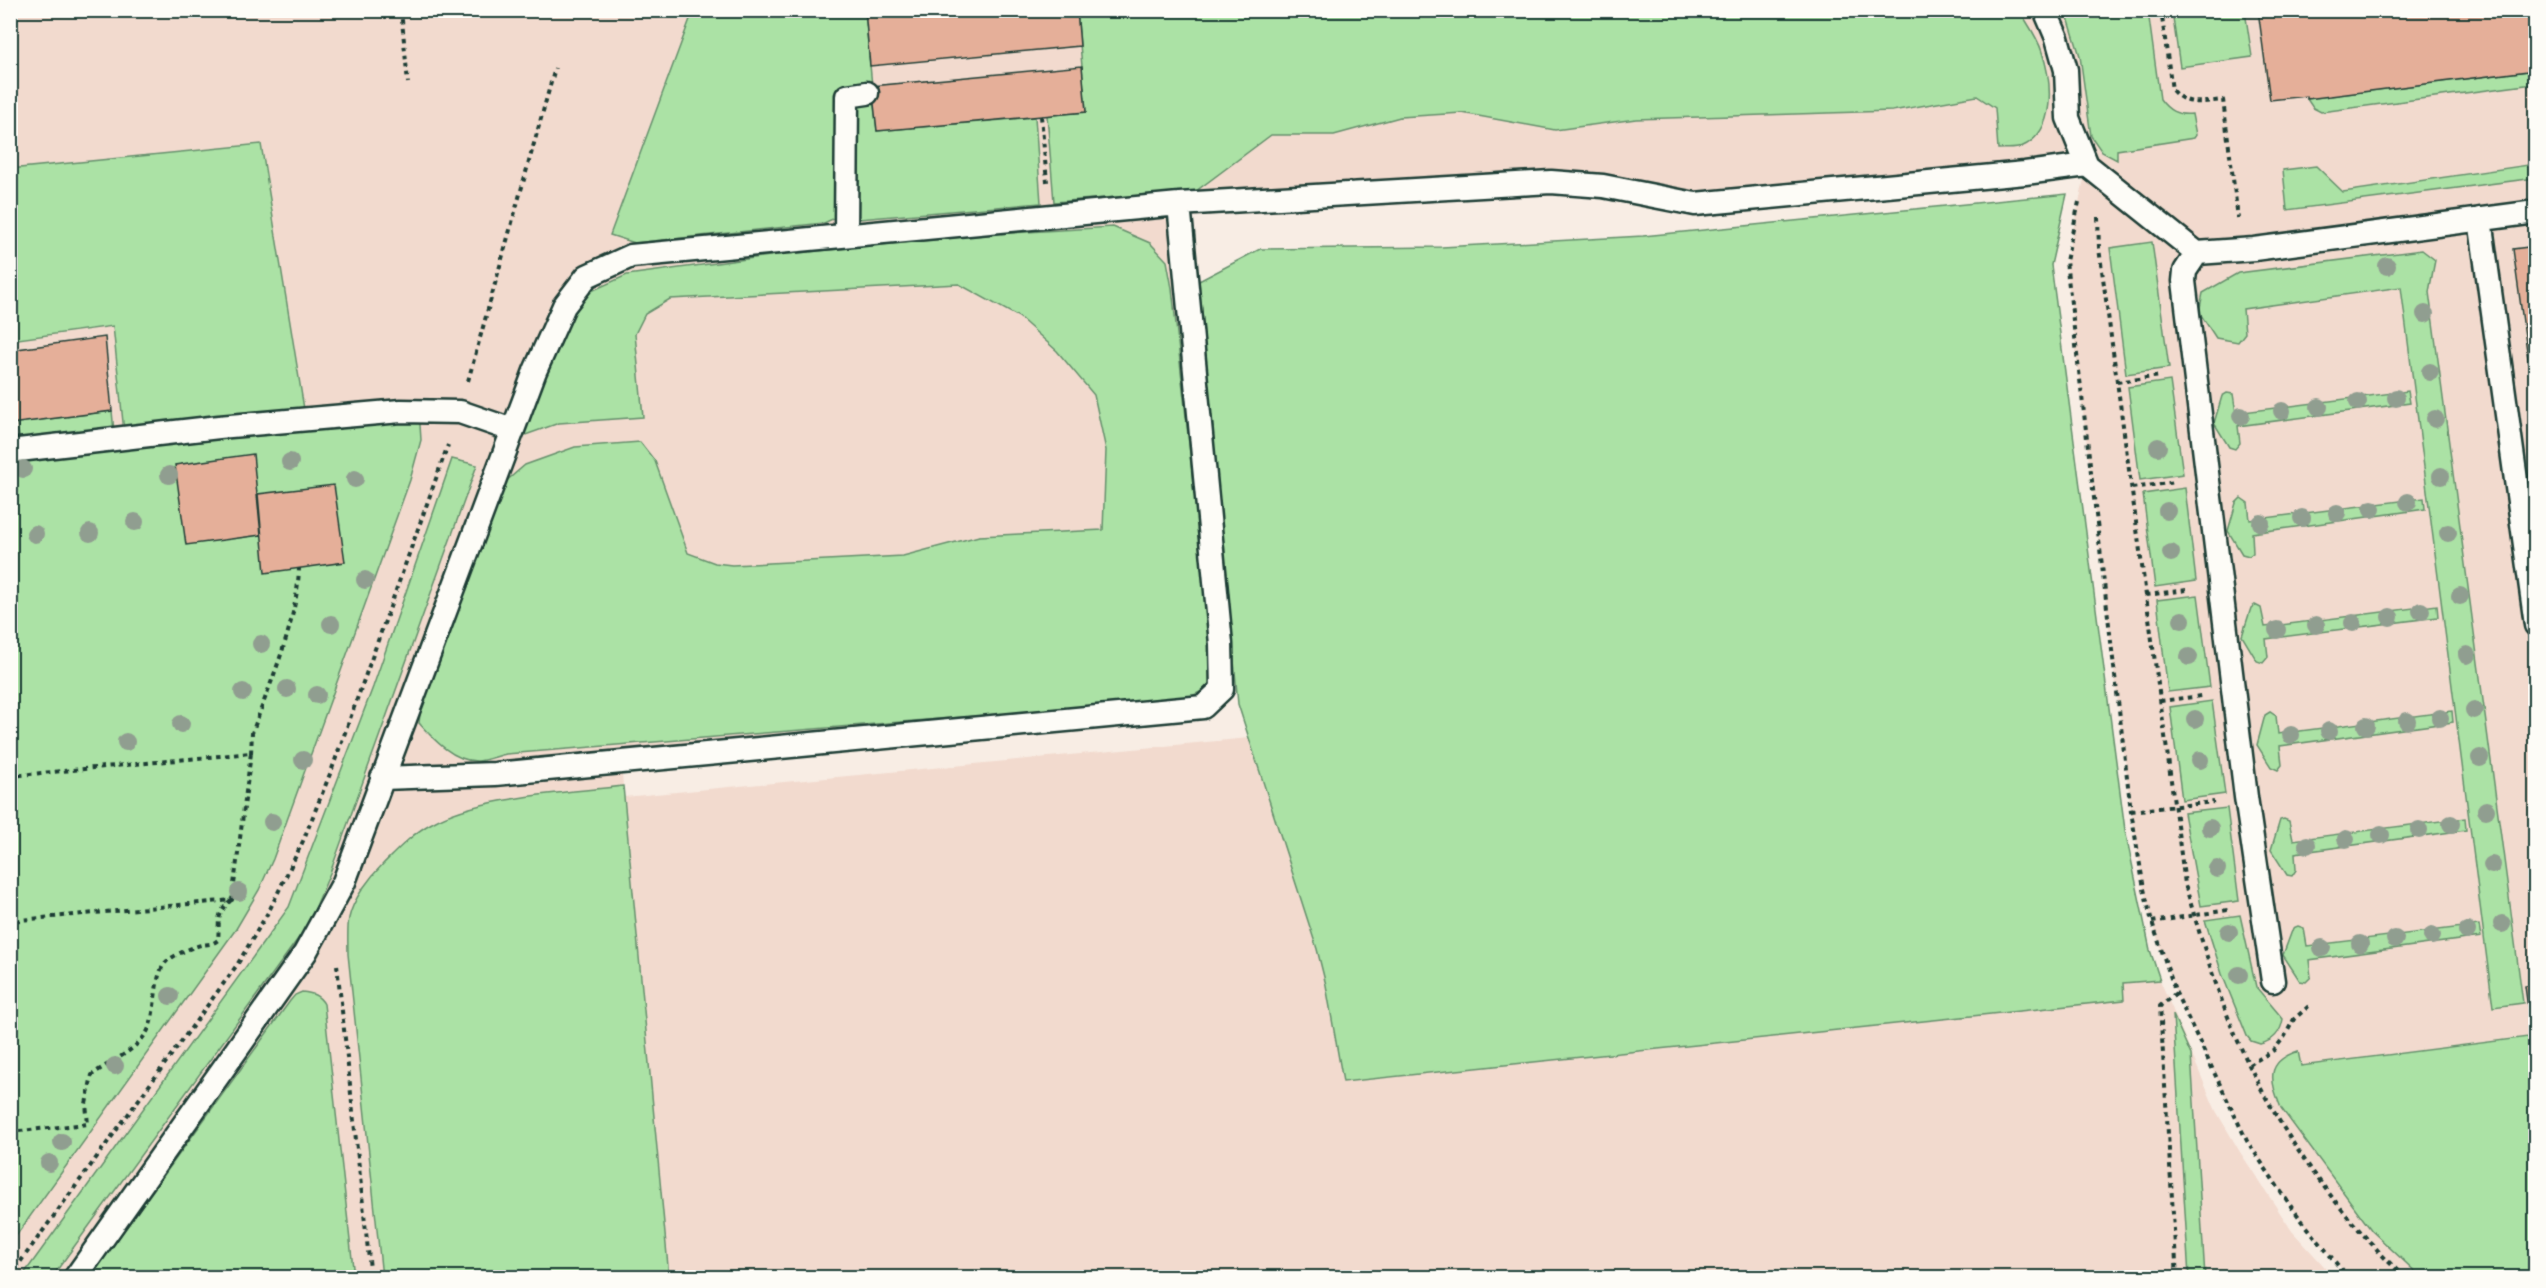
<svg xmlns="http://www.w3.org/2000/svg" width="2546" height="1288" viewBox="0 0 2546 1288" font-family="Mynerve,sans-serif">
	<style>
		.built { fill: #f2dace }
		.green { fill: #abe2a5; stroke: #65906c; stroke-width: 1.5 }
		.building { fill: #e5af99; stroke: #1f3d34; stroke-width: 1.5 }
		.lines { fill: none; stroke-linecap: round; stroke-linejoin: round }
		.lane-casing { stroke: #1f3d34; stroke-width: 27 }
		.path { stroke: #1f3d34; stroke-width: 4; stroke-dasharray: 4.5 4.5; stroke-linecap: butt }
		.lane { stroke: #fdfcf7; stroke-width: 22 }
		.tree { fill: #909e90 }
	</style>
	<rect width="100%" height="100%" fill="#f8ede4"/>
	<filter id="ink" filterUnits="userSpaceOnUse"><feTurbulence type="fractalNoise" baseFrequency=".0167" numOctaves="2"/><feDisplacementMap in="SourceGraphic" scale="12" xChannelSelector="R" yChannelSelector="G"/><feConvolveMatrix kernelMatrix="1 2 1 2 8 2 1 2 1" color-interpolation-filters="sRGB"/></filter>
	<g filter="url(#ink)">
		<path class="built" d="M10,11H2535V1277H2348L2292,1208L2247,1141L2176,993L2152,922L2144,889L2131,811L2080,387L2066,261L2087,166L1695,204L1603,186L1179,204L1222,689L1203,707L621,763L624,797L1249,738L1317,949L1326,985L1343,1082L2124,1000L2122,983L2160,980L2216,1111L2240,1152L2292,1231L2334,1277H11Z"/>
		<path class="green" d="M1077,10L2020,11C2027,23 2038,38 2042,52C2052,82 2057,132 2021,147C2015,150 2005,148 1998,149L1995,108L1977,96L1892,111L1636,119L1555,130L1462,113L1400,117L1334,135H1271L1196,191L1054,202L1047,115L1086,112Z
			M693,11H865L872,86L841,90L837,217L824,223L635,243L610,235Z
			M2066,11H2148L2160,99C2168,110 2177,116 2192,114L2196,135L2194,138L2117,150V160L2102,152L2091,136L2080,56Z
			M2172,11H2245L2252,57L2180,67Z
			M2535,70L2533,84L2321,112L2313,108L2307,99Z
			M873,98L877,131L1035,117L1041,203L859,219L856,216L857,109L858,105Z
			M261,144L304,409L124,432L113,326L11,340L10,169Z
			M2535,164V178L2287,210L2283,170L2316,166L2343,192Z
			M2067,194L2051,265L2125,830L2150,950L2160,980L2123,983L2124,1000L1343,1082L1326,985L1317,949L1238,704L1199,281L1260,249L1442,247L1643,236Z
			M1113,227L1150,243L1167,261L1172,288L1214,674L1206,689L1186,699L506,754C497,756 487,760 478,761C454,762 433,739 419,723L421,705L504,483L525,465L575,447L640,442L655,461L688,553L715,563L732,565L903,556L979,536L1103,530L1106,450L1094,395L1057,351L1019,317L959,284L670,299L645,314L635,334L643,417L559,423L517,438L559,332L587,293L627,275L777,255L993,234Z
			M2152,242L2169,368L2126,374L2110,248Z
			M2422,250L2435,260L2429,292L2523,1003L2493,1007L2401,287L2243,309L2245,333L2238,342L2216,338L2199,312L2203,293L2238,273Z
			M2170,381L2183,474L2140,480L2128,387Z
			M2408,391L2410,403L2238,426L2240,443L2235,449L2229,447L2214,423L2222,396L2227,393L2233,394L2236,413Z
			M419,410L421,440L410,480L273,859L259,890L236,929L11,1243V452Z
			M112,411L114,432L20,444L17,423Z
			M452,459L477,465L330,873L308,925L52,1277L21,1278L289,907L373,687Z
			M2185,488L2196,581L2155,587L2143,494Z
			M2241,498L2248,503L2250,520L2424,498L2425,509L2252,533L2253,553L2249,556L2242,554L2228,531L2236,503Z
			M2198,595L2210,687L2168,692L2157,600Z
			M2255,605L2261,608L2265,627L2437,605L2438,617L2266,639L2268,657L2263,663L2257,661L2242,636L2251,608Z
			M2212,701L2225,794L2182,800L2170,707Z
			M2452,711L2453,722L2280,746L2282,765L2278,770L2271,767L2257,745L2265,715L2270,712L2276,716L2278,734Z
			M623,786L669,1277H382L348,954C348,943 347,928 349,918C353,899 370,877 383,864C398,849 413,833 432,823C479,796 568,793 623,786Z
			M2227,808L2239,901L2201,906L2184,813Z
			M2465,818L2466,830L2295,853L2296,870L2292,876L2287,875L2271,850L2280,820L2284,819L2289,821L2293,840Z
			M2240,915L2256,987L2283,1019C2281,1032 2273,1041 2260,1044L2251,1041L2247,1036L2222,974L2205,920Z
			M2479,925L2481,937L2309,960L2311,977L2306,982L2300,981L2283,955L2293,928L2298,926L2304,928L2307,946Z
			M302,992C312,993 319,995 324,1004L354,1277H92L96,1269L290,1001L295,995Z
			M2173,1015L2191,1055L2205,1277H2189Z
			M2528,1037L2536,1094L2535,1277H2421L2372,1231L2281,1108C2270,1080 2265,1062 2298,1051L2301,1066Z"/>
		<path class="building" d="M10,10L14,43H10Z
			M865,10H1077L1080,46L870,66Z
			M2258,10H2531L2536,44V70L2307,99V96L2270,100Z
			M1082,66L1086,112L877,131L872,86Z
			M2536,246V417L2513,249Z
			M105,337L112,411L10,424V350Z
			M253,454L261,535L186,545L175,465Z
			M334,485L345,562L265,573L258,494Z
			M2536,984V1015L2529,1016L2525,986Z"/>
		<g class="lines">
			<g class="lane-casing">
				<path id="lane" d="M2045,10L2057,38L2066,70L2068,118L2087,165L2197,253L2254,249L2536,212
					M2480,219L2536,625
					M846,234L847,96L867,93
					M2197,253L2185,271L2184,281L2246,797L2273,981
					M10,451L219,427L401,411L460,412L512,430
					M382,778L495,774L1203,707L1222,689L1221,644L1179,204
					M75,1278L305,953L344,882L535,371L564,306L587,276L631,256L1179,204L1551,182L1603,186L1695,204L2025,173L2087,165"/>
			</g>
			<path class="path" d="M401,10L408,83
				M2161,10L2172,90C2186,107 2203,102 2223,100L2238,218
				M1041,116L1047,182
				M2079,202L2066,261L2131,811L2144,889L2152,922L2176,993L2247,1141L2292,1208L2348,1278
				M2098,217L2099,248L2185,884C2203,945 2221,1008 2249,1065C2288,1145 2341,1216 2405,1278
				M468,381L555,68
				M2117,382L2161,376
				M2132,488L2176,482
				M2146,595L2187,590
				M2160,701L2201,696
				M251,753L252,733C271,681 297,624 299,568
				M10,776L251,753L232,900L10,921
				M2131,811L2214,802
				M2152,922L2228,910
				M337,965L371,1278
				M2176,993L2160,1006L2177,1278
				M2249,1065L2274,1050L2285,1036L2294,1019L2309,1006
				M10,1132L88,1124L86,1104L92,1075C110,1061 135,1052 147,1032C158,1012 152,975 167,961C176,954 190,948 201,945C208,944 212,945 218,940C220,920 215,916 231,900
				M10,1276L237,965L270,909L303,841L332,769L448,445"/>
			<use href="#lane" class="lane"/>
		</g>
		<g class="tree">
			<circle cx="2387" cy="266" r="9"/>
			<circle cx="2425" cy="314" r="9"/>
			<circle cx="2430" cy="372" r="9"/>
			<circle cx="2396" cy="398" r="9"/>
			<circle cx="2358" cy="402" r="9"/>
			<circle cx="2319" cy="407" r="9"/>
			<circle cx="2282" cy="411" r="9"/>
			<circle cx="2241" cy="416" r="9"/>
			<circle cx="2435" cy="419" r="9"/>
			<circle cx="2158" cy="447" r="9"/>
			<circle cx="290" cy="462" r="9"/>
			<circle cx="23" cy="469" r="9"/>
			<circle cx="169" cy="475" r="9"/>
			<circle cx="2441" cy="476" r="9"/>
			<circle cx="355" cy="479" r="9"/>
			<circle cx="2408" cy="502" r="9"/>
			<circle cx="2372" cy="509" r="9"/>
			<circle cx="2167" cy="511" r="9"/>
			<circle cx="2337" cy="513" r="9"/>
			<circle cx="2302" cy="518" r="9"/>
			<circle cx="135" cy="522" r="9"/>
			<circle cx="2261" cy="523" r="9"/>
			<circle cx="90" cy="533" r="9"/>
			<circle cx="2448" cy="533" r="9"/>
			<circle cx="35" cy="534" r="9"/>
			<circle cx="2171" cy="553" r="9"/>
			<circle cx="365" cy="580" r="9"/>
			<circle cx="2460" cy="596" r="9"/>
			<circle cx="2421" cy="611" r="9"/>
			<circle cx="2390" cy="617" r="9"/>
			<circle cx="2182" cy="620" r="9"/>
			<circle cx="2353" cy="623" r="9"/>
			<circle cx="331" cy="624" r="9"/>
			<circle cx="2316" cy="625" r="9"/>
			<circle cx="2277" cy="630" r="9"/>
			<circle cx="261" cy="644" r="9"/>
			<circle cx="2467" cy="655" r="9"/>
			<circle cx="2189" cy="657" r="9"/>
			<circle cx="287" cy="689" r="9"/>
			<circle cx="243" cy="692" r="9"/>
			<circle cx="317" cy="695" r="9"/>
			<circle cx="2474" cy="710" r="9"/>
			<circle cx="2440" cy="718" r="9"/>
			<circle cx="2195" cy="719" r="9"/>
			<circle cx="2407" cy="721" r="9"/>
			<circle cx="181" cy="724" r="9"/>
			<circle cx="2366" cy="726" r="9"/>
			<circle cx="2329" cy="731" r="9"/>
			<circle cx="2291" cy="735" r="9"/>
			<circle cx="126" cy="742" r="9"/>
			<circle cx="2480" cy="758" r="9"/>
			<circle cx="303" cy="760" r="9"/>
			<circle cx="2200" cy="760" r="9"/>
			<circle cx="2486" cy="810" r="9"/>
			<circle cx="272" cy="822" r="9"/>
			<circle cx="2451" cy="824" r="9"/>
			<circle cx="2210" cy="828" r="9"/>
			<circle cx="2419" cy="830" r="9"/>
			<circle cx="2381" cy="835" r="9"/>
			<circle cx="2346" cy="839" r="9"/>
			<circle cx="2307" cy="845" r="9"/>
			<circle cx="2492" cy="865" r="9"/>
			<circle cx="2217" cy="869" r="9"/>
			<circle cx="239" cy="892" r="9"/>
			<circle cx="2502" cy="924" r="9"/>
			<circle cx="2467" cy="931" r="9"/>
			<circle cx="2229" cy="932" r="9"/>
			<circle cx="2432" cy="936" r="9"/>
			<circle cx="2395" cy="939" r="9"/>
			<circle cx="2360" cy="944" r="9"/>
			<circle cx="2322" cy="948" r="9"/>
			<circle cx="2239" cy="975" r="9"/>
			<circle cx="170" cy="996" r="9"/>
			<circle cx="115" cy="1066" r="9"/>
			<circle cx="62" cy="1142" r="9"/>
			<circle cx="49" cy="1163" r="9"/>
		</g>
	</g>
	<rect width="2546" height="1288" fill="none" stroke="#fdfcf7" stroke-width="36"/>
	<rect x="18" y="18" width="2510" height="1252" fill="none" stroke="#1f3d34" stroke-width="2" filter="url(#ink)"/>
</svg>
